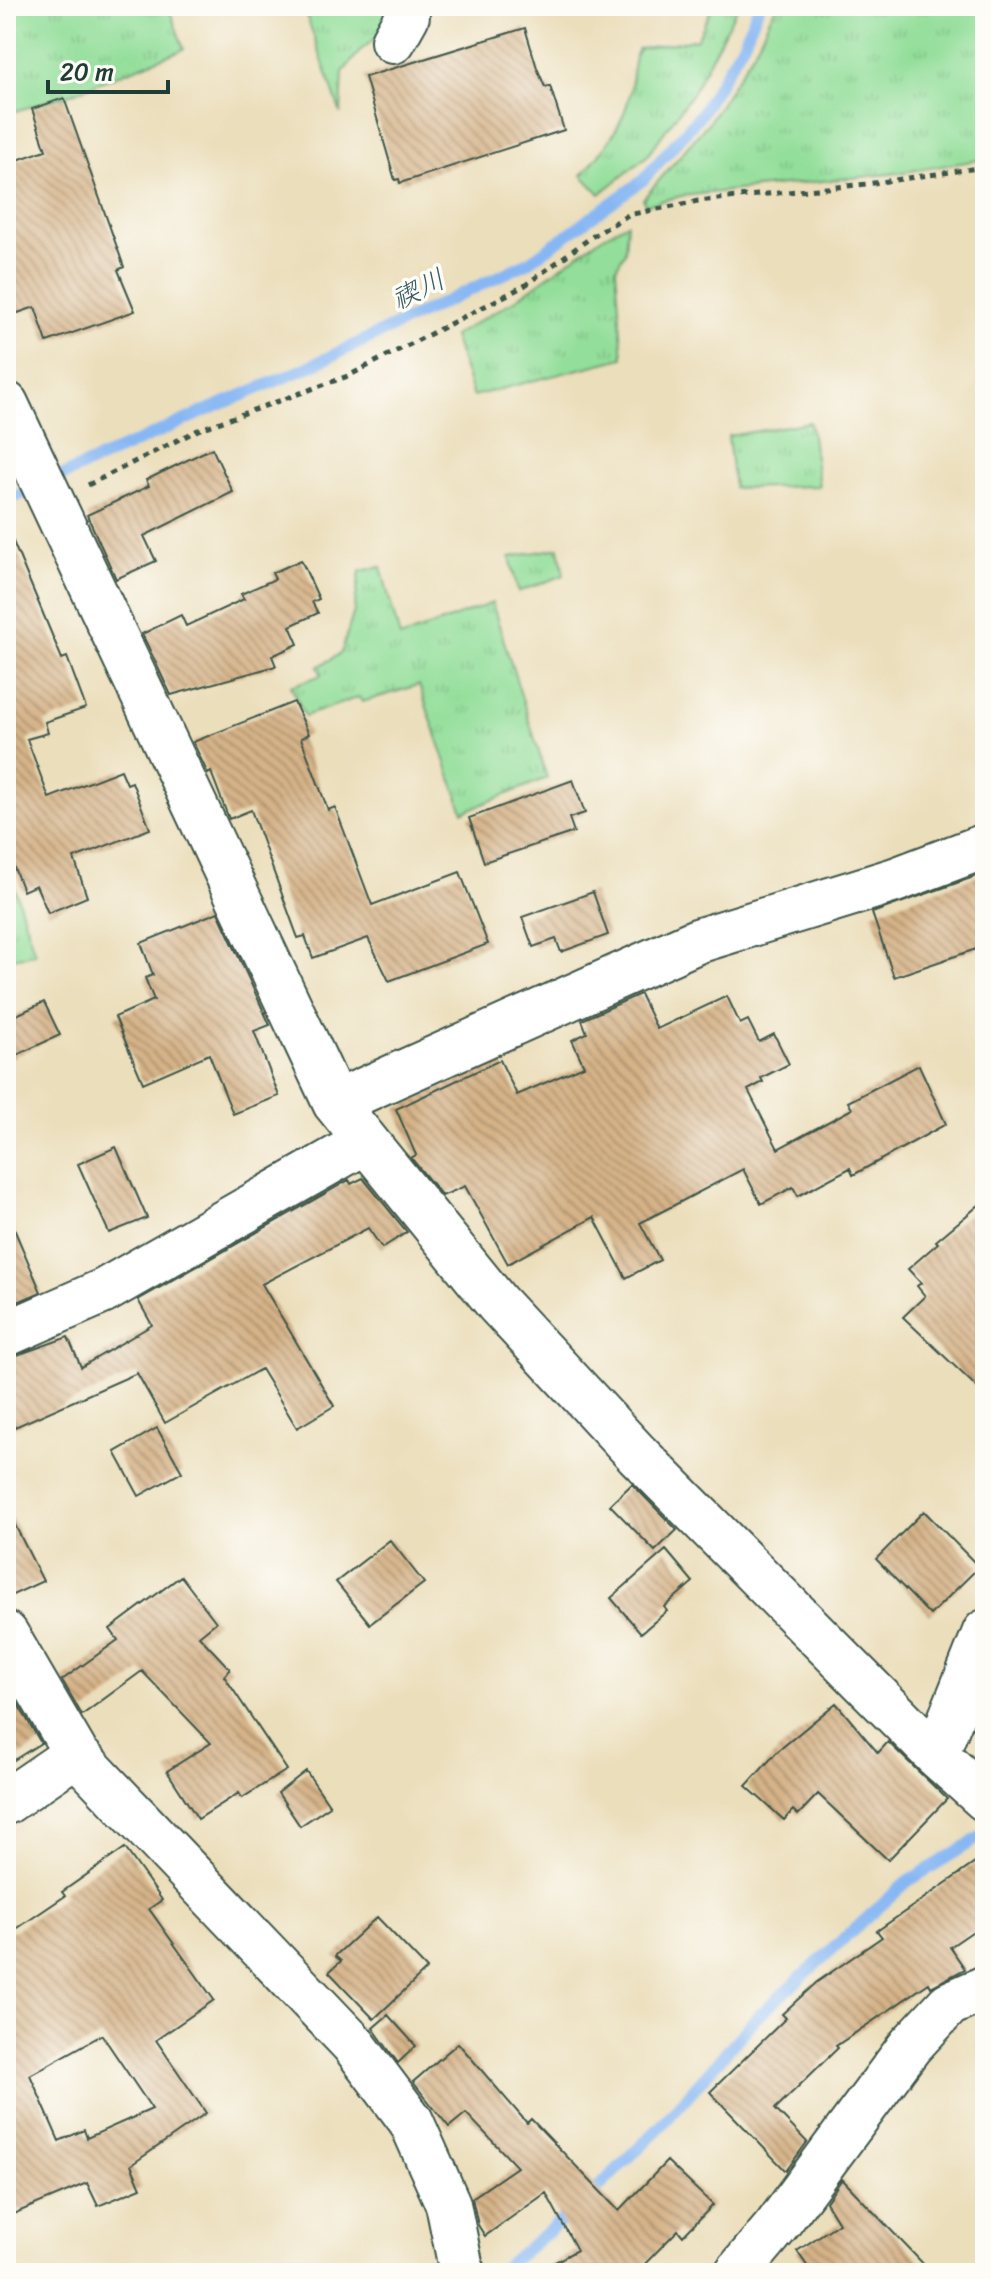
<svg xmlns="http://www.w3.org/2000/svg" width="991" height="2279" viewBox="0 0 991 2279" font-family="Sriracha,'Klee One',sans-serif">
	<style>
		.grass { fill: url(#grass-tufts); stroke: #598e67; stroke-width: 2 }
		.lines { fill: none; stroke-linecap: round; stroke-linejoin: round }
		.stream { stroke: #87b7f3; stroke-width: 12 }
		.building { fill: url(#building-back-hatch); fill-rule: evenodd }
		.minor-casing { stroke: #3e5548; stroke-width: 48 }
		.path { stroke: #3e5548; stroke-width: 5; stroke-dasharray: 6 6; stroke-linecap: butt }
		.minor { stroke: #fff; stroke-width: 44 }
		.labels { text-anchor: middle; dominant-baseline: central; stroke-width: 7; stroke-linejoin: round; paint-order: stroke }
		.water-label { font-size: 28px; font-style: italic; fill: #395c64; stroke: #fdfcf7 }
	</style>
	<defs>
		<pattern id="grass-tufts" width="24" height="20" patternUnits="userSpaceOnUse" patternTransform="scale(2)"><rect width="24" height="20" fill="#93de9a"/><path d="M3 7l-1-3M5 7V3M7 7l1-3M15 17l-1-3M17 17v-4M19 17l1-3" fill="none" stroke="#7ebf85"/></pattern>
		<pattern id="building-back-hatch" width="6" height="6" patternUnits="userSpaceOnUse" patternTransform="scale(2)"><rect width="6" height="6" fill="#d5b287"/><path d="M-1 5l2 2M0 0l6 6M5-1l2 2" fill="none" stroke="#ac926f"/></pattern>
	</defs>
	<rect width="100%" height="100%" fill="#fdfcf7"/>
	<filter id="ink" filterUnits="userSpaceOnUse"><feTurbulence type="fractalNoise" baseFrequency=".0125" numOctaves="2"/><feDisplacementMap in="SourceGraphic" scale="16" xChannelSelector="R" yChannelSelector="G"/><feConvolveMatrix kernelMatrix="1 2 1 2 8 2 1 2 1" color-interpolation-filters="sRGB"/></filter>
	<filter id="wash" filterUnits="userSpaceOnUse"><feTurbulence type="fractalNoise" baseFrequency=".006" numOctaves="4" result="noise"/><feDisplacementMap in="SourceGraphic" scale="32" xChannelSelector="R" yChannelSelector="G"/><feGaussianBlur stdDeviation="1.8" result="paint"/><feColorMatrix in="noise" values="0 0 0 0 0 0 0 0 0 0 0 0 0 0 0 0 0 1.4 0 .05"/><feComposite in="paint" operator="in"/></filter>
	<g filter="url(#wash)">
		<rect width="100%" height="100%" fill="#ebdebb"/>
		<path class="grass" d="M6,6H168L184,49L65,96L6,114Z
			M303,6H391L381,34L361,50L343,72L341,114Z
			M713,6H738L693,92L647,156L600,194L582,175C603,151 624,125 630,93C633,77 631,64 638,49L697,39Z
			M776,6H985V159L898,173L681,196L645,205L643,199L709,122L754,51Z
			M627,223L625,252L616,268L623,358L473,396L453,336L515,300L602,237Z
			M810,422L819,486L734,488L728,436Z
			M559,548L564,575L518,592L510,557Z
			M381,567L400,638L492,603L547,778L463,812L419,685L362,702L359,697L305,716L291,686L322,675L318,667L341,653L354,611L360,571Z
			M6,860L35,954L6,959Z"/>
		<g class="lines">
			<path class="stream" d="M6,501L212,408L302,370L529,262L643,180L701,114L744,42L759,6
				M586,2200L662,2125L755,2019L907,1882L985,1834
				M497,2273L572,2212"/>
		</g>
		<g id="blocks">
			<path class="building" d="M525,28L537,68L545,87L550,86L564,130L400,183L399,179L395,180L365,77Z
				M64,98L124,267L118,270L135,311L47,342L35,307L6,317V164L46,150L32,109Z
				M212,448L233,492L144,536L156,561L116,579L87,515L149,486L146,480Z
				M6,525L62,659L67,657L86,708L45,722L48,733L27,739L49,798L121,770L127,784L132,782L150,829L74,858L87,897L48,913L36,885L23,891L6,847Z
				M301,560L319,599L312,602L318,613L290,626L298,644L272,656L276,666L171,695L142,634L181,615L186,626L244,599L241,594L275,579L272,573Z
				M294,702L309,734L301,738L328,810L335,807L372,905L460,872L488,944L389,981L368,938L313,958L305,936L298,938L251,810L229,819L211,772L208,774L193,742Z
				M573,780L585,813L569,818L574,832L484,862L469,818Z
				M985,873V946L894,977L872,913Z
				M593,892L608,935L561,952L556,939L533,947L522,917Z
				M218,912L270,1025L254,1031L279,1096L233,1114L209,1054L143,1083L115,1017L154,1000L145,978L153,975L141,943Z
				M640,994L657,1029L727,996L740,1024L748,1020L759,1042L774,1034L789,1064L761,1078L763,1082L748,1090L778,1149L852,1109L848,1102L919,1065L946,1124L853,1175L850,1168L798,1196L793,1187L761,1204L743,1169L640,1223L660,1260L626,1278L594,1217L508,1264L465,1186L442,1196L411,1158L416,1155L396,1109L500,1060L517,1095L584,1066L572,1040L587,1033L582,1020Z
				M44,1002L60,1035L6,1060V1020Z
				M116,1147L147,1218L109,1233L78,1164Z
				M363,1178L407,1232L382,1248L368,1228L262,1284L334,1406L297,1428L261,1369L165,1423L137,1373L6,1431V1359L68,1337L81,1367L152,1325L138,1300L349,1180L351,1184Z
				M985,1200V1395L903,1317L925,1296L917,1286L921,1283L908,1269L938,1243L936,1241Z
				M6,1210L41,1292L6,1307Z
				M157,1428L182,1472L139,1496L115,1452Z
				M632,1484L677,1530L655,1551L610,1505Z
				M6,1507L43,1581L6,1598Z
				M924,1511L979,1567L930,1615L876,1559Z
				M390,1540L424,1583L370,1624L336,1582Z
				M666,1550L693,1582L664,1607L667,1611L641,1633L611,1598Z
				M181,1576L216,1622L199,1636L230,1669L224,1676L287,1770L242,1798L239,1793L198,1819L167,1771L211,1743L142,1671L82,1715L62,1680L118,1640L110,1629Z
				M6,1684L41,1743L6,1765Z
				M836,1703L878,1753L888,1742L947,1799L888,1860L818,1794L798,1815L793,1810L784,1820L746,1786L778,1751Z
				M306,1771L330,1806L300,1826L278,1793Z
				M125,1848L162,1900L149,1909L214,2000L156,2040L206,2113L131,2165L141,2188L98,2206L87,2183L6,2217V1936L65,1896L62,1892ZM102,2035L152,2109L87,2138L84,2130L59,2141L30,2075Z
				M985,1856V1923L950,1947L965,1969L931,1987L929,1983L836,2046L838,2048L775,2109L807,2142L786,2171L710,2092L786,2018L782,2014L817,1982L882,1937L877,1931Z
				M377,1917L427,1969L374,2019L329,1972L341,1961L335,1956Z
				M388,2015L416,2046L398,2063L373,2028Z
				M458,2043L527,2123L531,2119L619,2211L667,2161L713,2205L683,2236L678,2230L636,2273H535L577,2250L546,2193L485,2236L478,2225L472,2198L517,2167L466,2113L449,2127L413,2082Z
				M842,2179L932,2273H812L797,2251L839,2223L826,2202Z"/>
		</g>
	</g>
	<g filter="url(#ink)">
		<use href="#blocks" fill-opacity="0" stroke="#3e5548" stroke-width="2"/>
		<g class="lines">
			<g class="minor-casing">
				<path id="minor" d="M393,41L407,16L406,6
					M6,404L335,1103L497,1303L637,1454L936,1755L985,1799
					M335,1103L697,941L895,880L985,846
					M6,1334L104,1291L365,1142
					M6,1634L76,1754L353,2044L411,2121L448,2204L462,2273
					M936,1755L985,1632
					M6,1802L76,1754
					M737,2273L775,2228L910,2046L949,2004L985,1988"/>
			</g>
			<path class="path" d="M88,485L198,430L348,376L524,286L593,236L628,215L698,201L867,184L985,167"/>
			<use href="#minor" class="minor"/>
		</g>
	</g>
	<g class="labels">
		<g class="water-label">
			<text transform="translate(418 289) rotate(-26)">禊川</text>
		</g>
	</g>
	<rect width="991" height="2279" fill="none" stroke="#fdfcf7" stroke-width="32"/>
	<path d="M48 80v12h120v-12" fill="none" stroke="#1f3d34" stroke-width="4"/>
	<text x="60" y="80" font-size="24" fill="#1f3d34" stroke="#fdfcf7" stroke-width="6" paint-order="stroke">20 m</text>
</svg>
